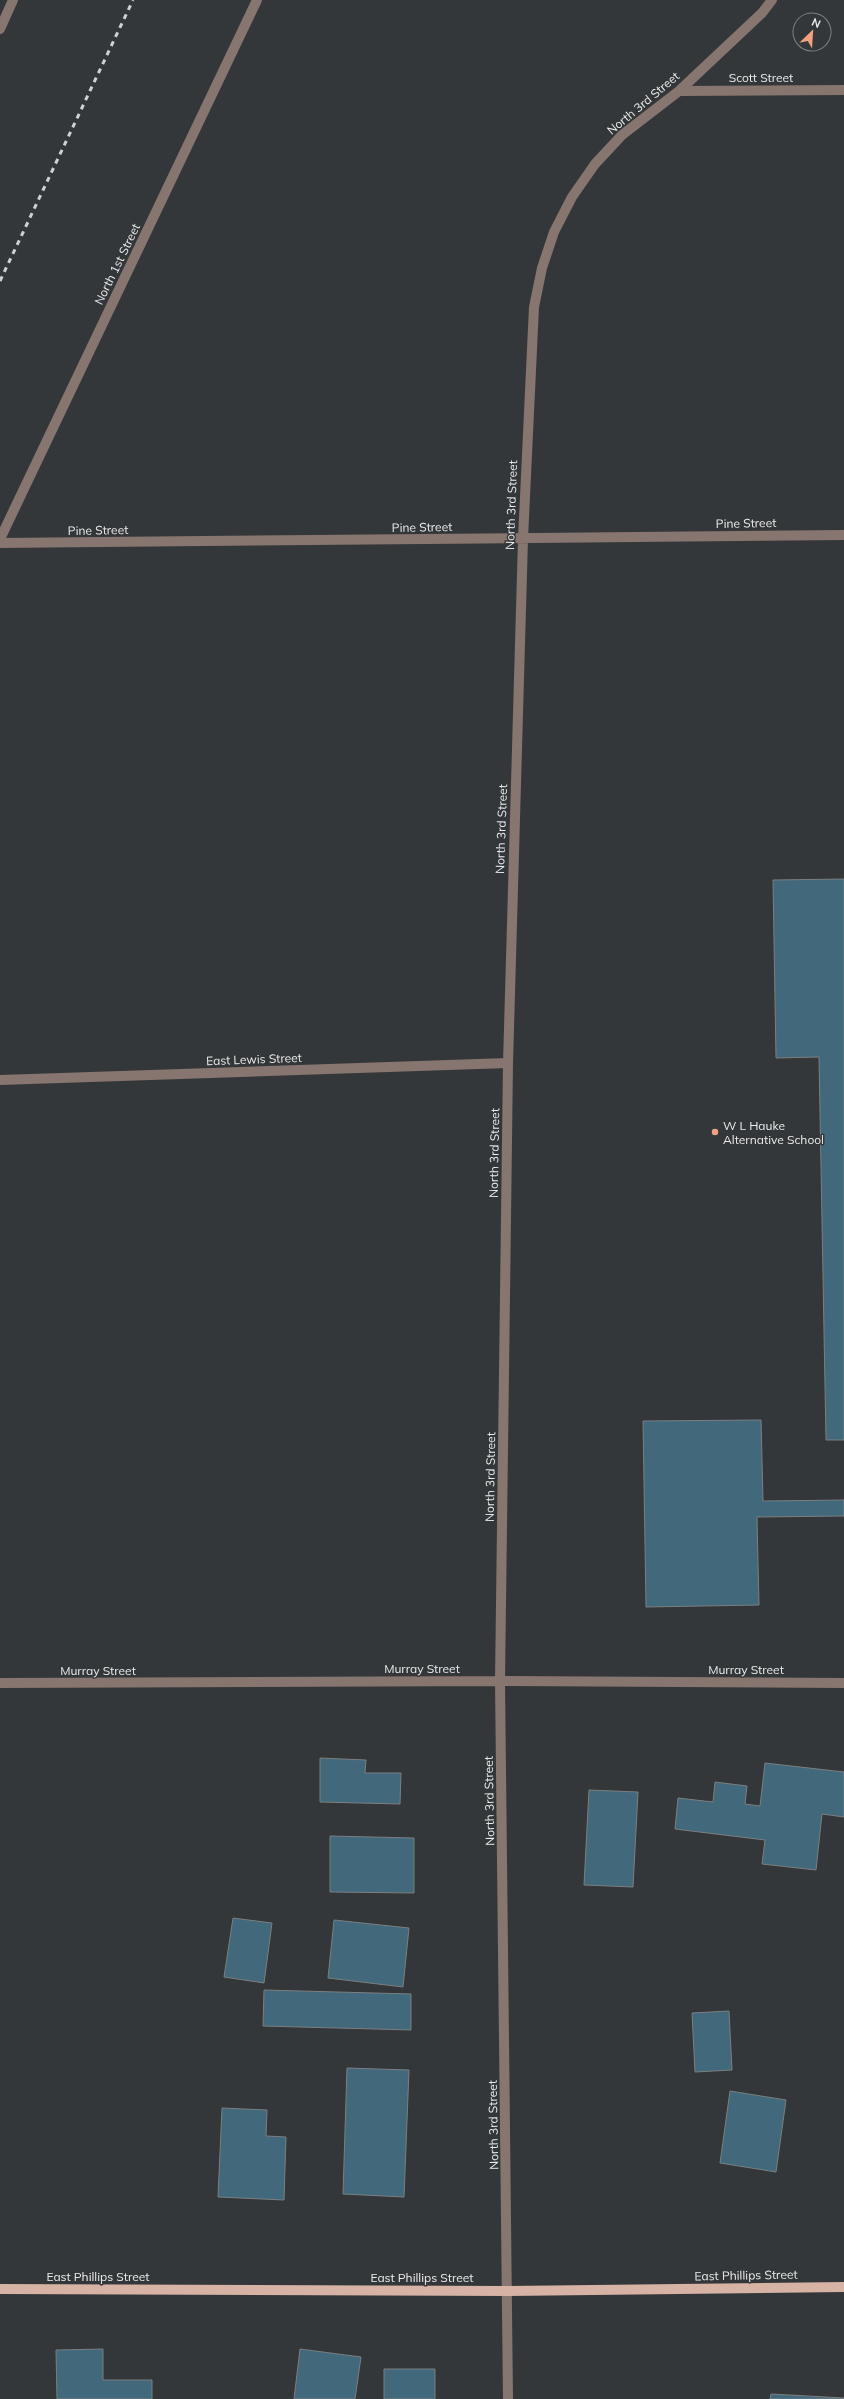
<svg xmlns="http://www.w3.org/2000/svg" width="844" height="2399" viewBox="0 0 844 2399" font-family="Mulish,sans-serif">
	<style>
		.building { fill: #41697b; stroke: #7b7f81 }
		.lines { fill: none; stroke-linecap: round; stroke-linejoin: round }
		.minor { stroke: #87756f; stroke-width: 10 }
		.major { stroke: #d6b3a5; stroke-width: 10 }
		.rail { stroke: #cfd1d2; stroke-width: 3; stroke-dasharray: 5 5; stroke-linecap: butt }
		.poi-dot { fill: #f2a080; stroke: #343739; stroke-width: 1.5 }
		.labels { text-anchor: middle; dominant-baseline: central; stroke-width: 3; stroke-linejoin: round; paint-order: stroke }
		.street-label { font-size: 12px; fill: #eaeced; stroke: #343739 }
		.poi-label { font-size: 12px; fill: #eaeced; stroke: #343739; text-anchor: start }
	</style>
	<rect width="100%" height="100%" fill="#343739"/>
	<path class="building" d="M844,879V1440H826L819,1057L776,1058L773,880Z
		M761,1420L763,1501L844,1500V1516L757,1517L759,1605L646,1607L643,1421Z
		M320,1758L366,1760L365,1773H401L400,1804L320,1802Z
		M765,1763L844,1772V1817L822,1814L816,1870L762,1864L765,1840L675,1829L678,1798L713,1802L715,1782L747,1786L745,1804L760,1806Z
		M589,1790L638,1792L633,1887L584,1885Z
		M330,1836L414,1838V1893L330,1892Z
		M233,1918L272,1923L264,1983L224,1977Z
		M334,1920L409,1928L403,1987L328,1978Z
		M264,1990L411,1994V2030L263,2026Z
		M729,2011L732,2070L695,2072L692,2013Z
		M347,2068L409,2070L404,2197L343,2194Z
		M730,2091L786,2100L776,2172L720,2163Z
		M222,2108L267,2110L266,2136L286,2137L284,2200L218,2197Z
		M103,2349V2380H152V2399H57L56,2350Z
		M300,2349L361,2357L355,2399H294Z
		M384,2369H435V2399H384Z
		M771,2394L844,2398V2399H770Z"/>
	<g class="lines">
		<path class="minor" d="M0,29L13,0
			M679,91L844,90
			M0,539L257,0
			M0,543L844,535
			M0,1080L508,1063
			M0,1683L500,1681L844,1683
			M508,2399L500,1681L508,1063L523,539L534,307L542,268L554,232L572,197L595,164L622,135L679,91L762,13L772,0"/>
		<path class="major" d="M0,2289L508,2291L844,2287"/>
		<path class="rail" d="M0,281L133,0"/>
	</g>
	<circle class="poi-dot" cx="715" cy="1132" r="4"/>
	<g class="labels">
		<g class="street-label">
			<text x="761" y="77">Scott Street</text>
			<text transform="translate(643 103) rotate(-40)">North 3rd Street</text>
			<text transform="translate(117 264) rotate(-64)">North 1st Street</text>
			<text transform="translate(511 505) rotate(-88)">North 3rd Street</text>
			<text transform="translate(746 523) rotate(-1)">Pine Street</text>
			<text transform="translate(422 527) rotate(-1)">Pine Street</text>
			<text transform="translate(98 530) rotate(-1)">Pine Street</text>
			<text transform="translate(501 829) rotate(-88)">North 3rd Street</text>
			<text transform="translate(254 1059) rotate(-2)">East Lewis Street</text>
			<text transform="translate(494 1153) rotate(-89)">North 3rd Street</text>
			<text transform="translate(490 1477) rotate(-89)">North 3rd Street</text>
			<text x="422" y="1668">Murray Street</text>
			<text x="746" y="1669">Murray Street</text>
			<text x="98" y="1670">Murray Street</text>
			<text transform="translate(489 1801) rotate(-91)">North 3rd Street</text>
			<text transform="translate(493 2125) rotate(-91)">North 3rd Street</text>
			<text transform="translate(746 2275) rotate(-1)">East Phillips Street</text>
			<text x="98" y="2276">East Phillips Street</text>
			<text x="422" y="2277">East Phillips Street</text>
		</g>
		<g class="poi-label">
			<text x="723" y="1125">W L Hauke<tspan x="723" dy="14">Alternative School</tspan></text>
		</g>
	</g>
	<g transform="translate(812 32) rotate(25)"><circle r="19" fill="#343739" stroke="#7d7f81"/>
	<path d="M0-3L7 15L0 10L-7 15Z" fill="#f2a080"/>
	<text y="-6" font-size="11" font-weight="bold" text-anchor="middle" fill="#eaeced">N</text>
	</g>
</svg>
